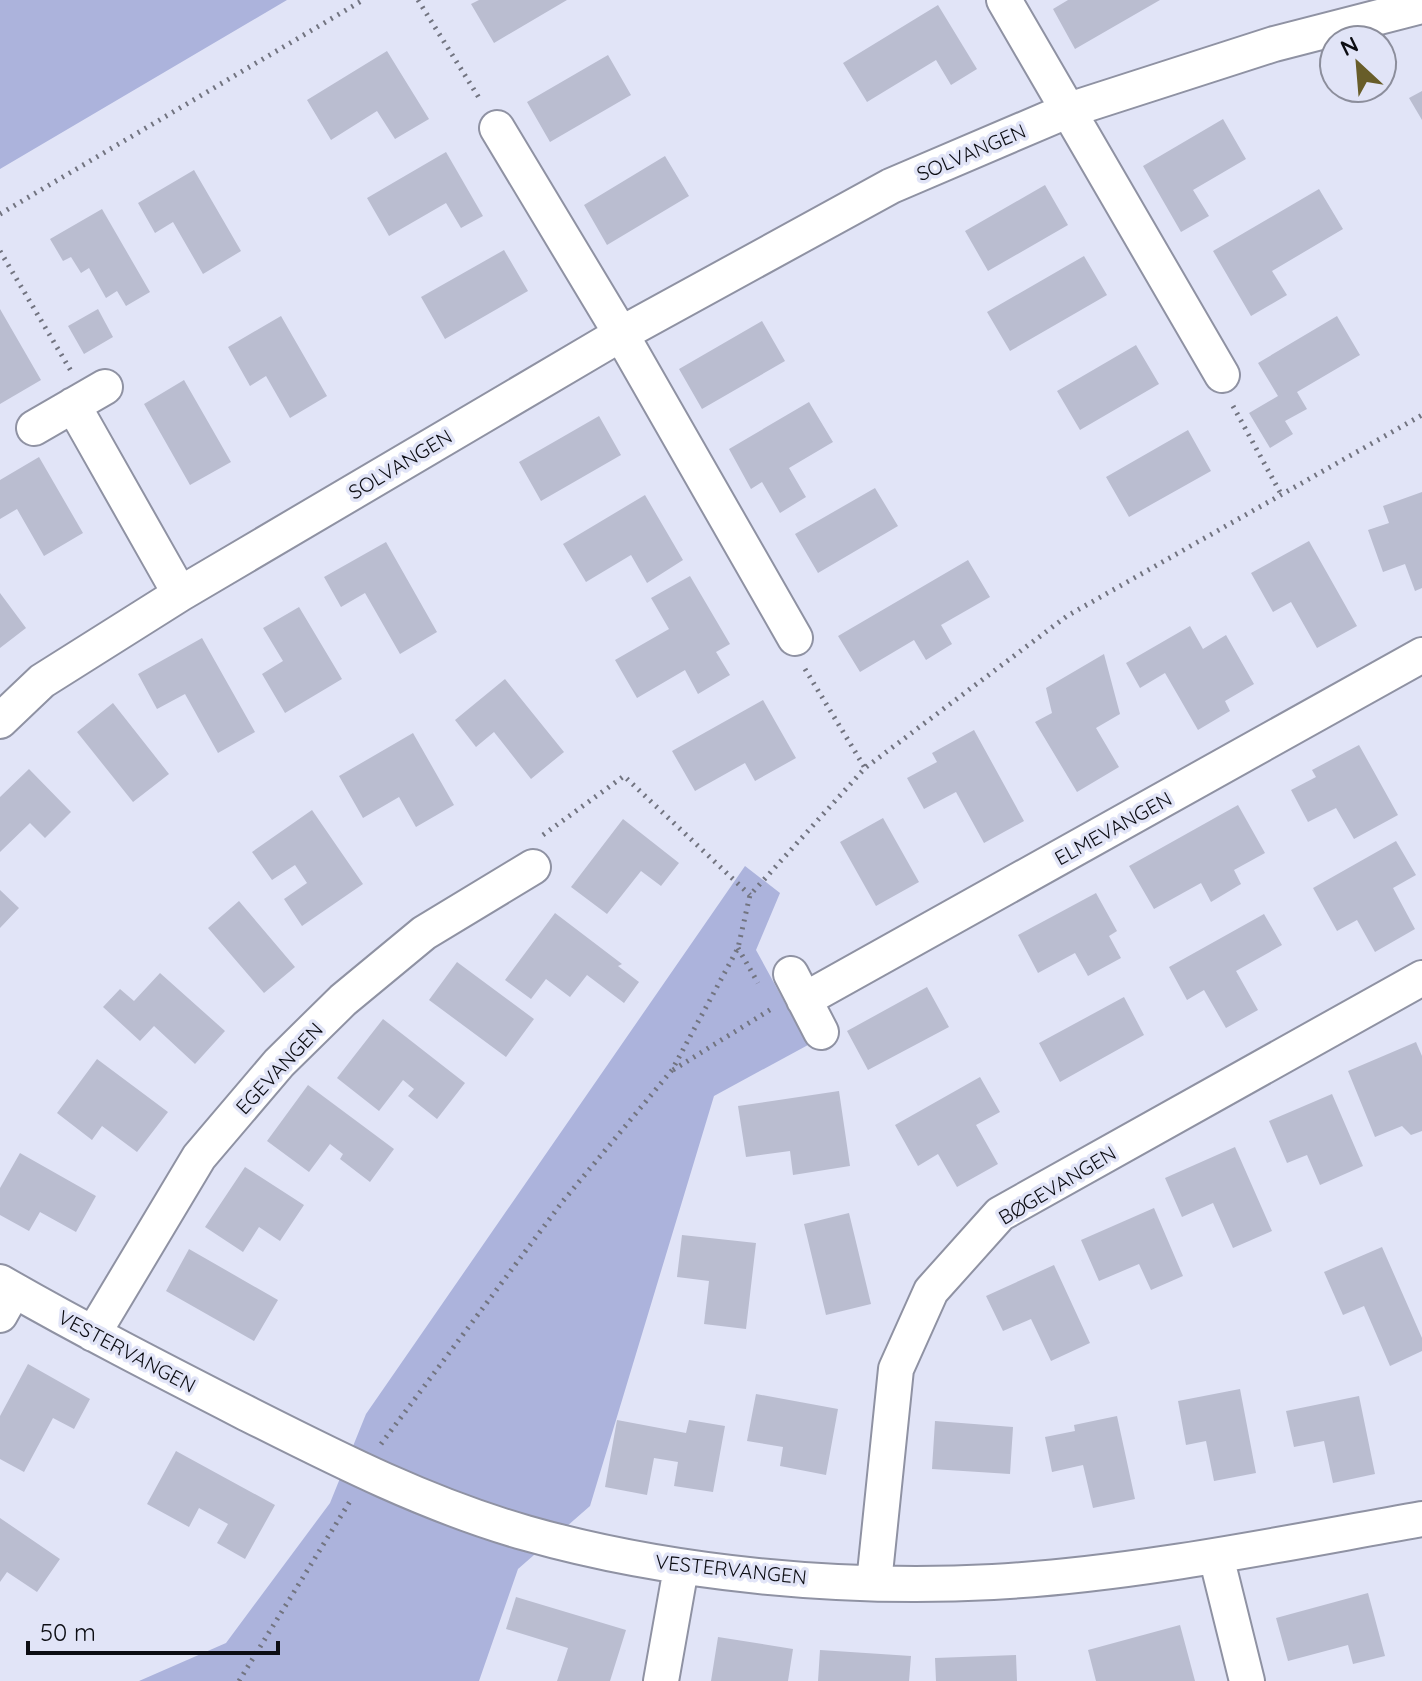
<svg xmlns="http://www.w3.org/2000/svg" width="1422" height="1681" viewBox="0 0 1422 1681" font-family="Quicksand,sans-serif">
	<style>
		.green { fill: #acb3dc }
		.building { fill: #babdd0 }
		.lines { fill: none; stroke-linecap: round; stroke-linejoin: round }
		.minor-casing { stroke: #8f92a3; stroke-width: 38 }
		.path { stroke: #727480; stroke-width: 5; stroke-dasharray: 2 6; stroke-linecap: butt }
		.minor { stroke: #fff; stroke-width: 34 }
		.labels { text-anchor: middle; dominant-baseline: central; stroke-width: 7; stroke-linejoin: round; paint-order: stroke }
		.street-label { font-size: 20px; fill: #0c0d13; stroke: #e1e4f7 }
	</style>
	<rect width="100%" height="100%" fill="#e1e4f7"/>
	<path class="green" d="M0,0H287L0,169Z
		M745,866L780,893L756,950L808,1045L714,1096L590,1506L518,1569L479,1681H139L226,1643L330,1503L366,1414Z"/>
	<path class="building" d="M479,0H567L494,43L471,4Z
		M1068,0H1160L1075,49L1053,9Z
		M938,5L977,69L951,85L936,60L867,102L843,63Z
		M387,51L429,119L395,139L377,111L331,140L307,100Z
		M608,55L631,95L550,142L527,102Z
		M1422,91V120L1409,98Z
		M1223,119L1246,159L1193,190L1209,216L1181,232L1143,166Z
		M446,152L483,216L461,228L446,203L389,236L367,198Z
		M665,156L689,196L607,245L584,205Z
		M194,170L241,251L203,274L173,222L155,233L138,203Z
		M1045,185L1068,225L988,271L965,231Z
		M1319,189L1343,229L1272,271L1287,295L1251,316L1213,251Z
		M102,209L150,292L126,306L117,291L106,298L89,268L81,273L71,257L63,261L50,239Z
		M504,250L528,291L445,339L421,297Z
		M1084,256L1107,295L1010,351L987,312Z
		M0,309L41,380L0,404Z
		M98,309L113,337L84,354L68,326Z
		M281,316L327,396L290,418L266,376L250,386L228,347Z
		M1337,316L1360,355L1297,392L1307,409L1285,421L1293,434L1270,448L1249,413L1278,396L1258,363Z
		M762,321L785,361L702,409L679,369Z
		M1136,345L1159,384L1080,430L1057,391Z
		M184,380L231,462L190,485L144,404Z
		M809,402L833,442L789,468L806,497L780,513L762,482L751,489L729,449Z
		M599,416L621,455L541,501L519,462Z
		M1188,430L1211,471L1129,517L1106,477Z
		M39,457L83,533L44,556L17,509L0,519V480Z
		M875,488L898,526L818,573L795,534Z
		M1422,492V588L1415,591L1405,564L1383,572L1368,530L1389,523L1383,506Z
		M645,495L683,560L647,583L631,555L586,582L563,544Z
		M1309,541L1357,626L1317,648L1291,602L1273,612L1251,573Z
		M386,542L437,632L400,654L365,593L341,607L324,577Z
		M968,560L990,597L941,625L952,644L926,660L914,640L860,672L838,636Z
		M690,576L730,644L716,652L730,675L698,694L685,670L637,698L615,660L669,629L651,598Z
		M0,593L26,628L0,648Z
		M299,607L342,679L285,713L262,674L283,661L263,628Z
		M1190,626L1203,649L1226,635L1254,684L1225,701L1230,711L1198,730L1165,673L1140,688L1126,663Z
		M202,638L255,732L218,753L185,694L157,709L138,674Z
		M1104,654L1120,714L1096,728L1119,767L1077,792L1035,722L1052,713L1046,688Z
		M505,679L564,752L531,779L494,732L476,747L455,720Z
		M763,700L796,758L755,781L745,763L695,791L672,751Z
		M113,703L169,774L133,802L77,732Z
		M974,730L1024,821L984,843L956,792L924,809L907,778L937,762L932,753Z
		M413,733L454,805L416,827L399,797L363,818L339,776Z
		M1359,745L1398,815L1354,839L1336,808L1308,822L1291,790L1316,777L1312,770Z
		M29,769L71,812L45,838L30,823L0,852V797Z
		M1238,805L1265,853L1234,870L1241,884L1211,902L1201,883L1154,909L1129,866Z
		M312,810L363,884L302,926L284,899L307,883L295,865L272,880L252,852Z
		M883,818L919,882L876,906L840,842Z
		M623,819L679,863L661,886L641,871L607,914L571,887Z
		M1396,841L1416,875L1393,888L1415,929L1375,952L1357,920L1337,931L1313,888Z
		M0,890L19,908L0,928Z
		M1096,893L1117,931L1109,936L1121,958L1088,976L1075,953L1038,973L1018,935Z
		M239,901L295,967L264,993L208,928Z
		M555,913L622,964L618,966L639,982L624,1003L587,975L570,997L546,979L531,999L505,980Z
		M1264,914L1282,945L1236,971L1258,1010L1226,1028L1204,990L1187,1000L1169,967Z
		M457,962L534,1019L506,1057L429,1000Z
		M160,973L225,1031L195,1064L154,1026L140,1041L103,1007L120,989L134,1001Z
		M927,987L949,1027L868,1070L847,1031Z
		M1124,997L1144,1035L1060,1082L1039,1043Z
		M383,1019L465,1083L437,1119L408,1096L414,1089L403,1080L379,1111L337,1078Z
		M1416,1042L1422,1056V1131L1411,1135L1402,1126L1375,1137L1348,1071Z
		M97,1059L168,1112L137,1152L102,1126L92,1140L57,1113Z
		M980,1077L1000,1112L976,1125L998,1164L957,1187L938,1154L918,1166L895,1125Z
		M308,1085L394,1149L370,1182L340,1159L343,1154L330,1144L309,1172L267,1141Z
		M839,1091L850,1166L793,1175L790,1151L746,1157L738,1106Z
		M1332,1094L1363,1166L1320,1185L1307,1155L1287,1163L1269,1121Z
		M1235,1147L1272,1231L1233,1248L1213,1203L1182,1217L1165,1178Z
		M20,1153L96,1196L76,1232L40,1212L29,1231L0,1215V1188Z
		M245,1167L304,1205L280,1241L259,1227L243,1252L205,1227Z
		M1154,1208L1183,1276L1151,1290L1139,1264L1099,1281L1081,1240Z
		M849,1213L871,1304L826,1315L804,1224Z
		M682,1235L756,1243L746,1329L704,1324L709,1281L677,1277Z
		M1382,1247L1422,1338V1351L1390,1366L1364,1306L1343,1315L1324,1272Z
		M189,1249L278,1300L254,1341L166,1291Z
		M1054,1265L1090,1343L1051,1361L1031,1319L1003,1331L986,1296Z
		M28,1364L90,1399L74,1429L53,1418L24,1472L0,1459V1416Z
		M1240,1389L1256,1473L1214,1481L1206,1441L1186,1445L1178,1401Z
		M756,1394L838,1409L826,1475L780,1466L783,1447L747,1441Z
		M1359,1396L1375,1474L1333,1483L1324,1441L1294,1447L1286,1411Z
		M1117,1416L1135,1499L1093,1508L1083,1465L1052,1472L1045,1437L1075,1431L1074,1425Z
		M617,1420L686,1433L689,1420L725,1426L713,1492L674,1486L678,1462L654,1458L647,1495L605,1487Z
		M935,1421L1013,1427L1010,1474L932,1469Z
		M176,1451L275,1505L245,1559L217,1543L228,1524L199,1508L189,1527L147,1504Z
		M0,1518L60,1559L37,1592L7,1572L0,1582Z
		M1368,1593L1385,1656L1353,1664L1348,1645L1288,1661L1276,1618Z
		M516,1597L626,1630L610,1681H557L568,1648L506,1629Z
		M1180,1625L1195,1681H1096L1088,1650Z
		M718,1637L793,1649L788,1681H711Z
		M820,1650L911,1656L909,1681H818Z
		M1016,1655L1017,1681H936L935,1658Z"/>
	<g class="lines">
		<g class="minor-casing">
			<path id="minor" d="M1004,0L1222,375
				M497,128L621,334L795,638
				M73,405L180,594
				M34,428L105,387
				M0,721L42,681L180,594L621,334L891,186L1069,110L1274,44L1422,6
				M791,974L821,1032
				M804,1000L1422,655
				M0,1282C80,1328 162,1370 244,1412C335,1458 427,1505 526,1533C670,1574 843,1590 993,1582C1137,1574 1280,1544 1422,1519
				M0,1315L14,1290
				M93,1334L199,1157L279,1063L343,1000L424,933L533,867
				M1216,1556L1247,1681
				M874,1583L896,1369L931,1291L1000,1214L1422,978
				M661,1681L681,1568"/>
		</g>
		<path class="path" d="M418,0L481,101
			M0,214L363,0
			M0,251L71,371
			M1233,406L1281,494
			M805,669L865,768
			M543,835L624,776L750,895
			M738,948L758,983
			M673,1070L773,1008
			M381,1444L563,1201L672,1070L738,948L750,895L865,768L1067,616L1422,415
			M239,1681L352,1498"/>
		<use href="#minor" class="minor"/>
	</g>
	<g class="labels">
		<g class="street-label">
			<text transform="translate(971 152) rotate(-23)">SOLVANGEN</text>
			<text transform="translate(400 464) rotate(-31)">SOLVANGEN</text>
			<text transform="translate(1113 828) rotate(-29)">ELMEVANGEN</text>
			<text transform="translate(279 1068) rotate(-47)">EGEVANGEN</text>
			<text transform="translate(1057 1185) rotate(-31)">BØGEVANGEN</text>
			<text transform="translate(127 1351) rotate(28)">VESTERVANGEN</text>
			<text transform="translate(731 1569) rotate(6)">VESTERVANGEN</text>
		</g>
	</g>
	<g transform="translate(1358 64) rotate(334)"><circle r="38" fill="#e1e4f7" stroke="#8c8e9c" stroke-width="2"/>
	<path d="M0-6L14 30L0 20L-14 30Z" fill="#685d29"/>
	<text y="-12" font-size="22" font-weight="bold" text-anchor="middle" fill="#0c0d13">N</text>
	</g>
	<path d="M28 1641v12h250v-12" fill="none" stroke="#0c0d13" stroke-width="4"/>
	<text x="40" y="1641" font-size="24" fill="#0c0d13" stroke="#e1e4f7" stroke-width="6" paint-order="stroke">50 m</text>
</svg>
